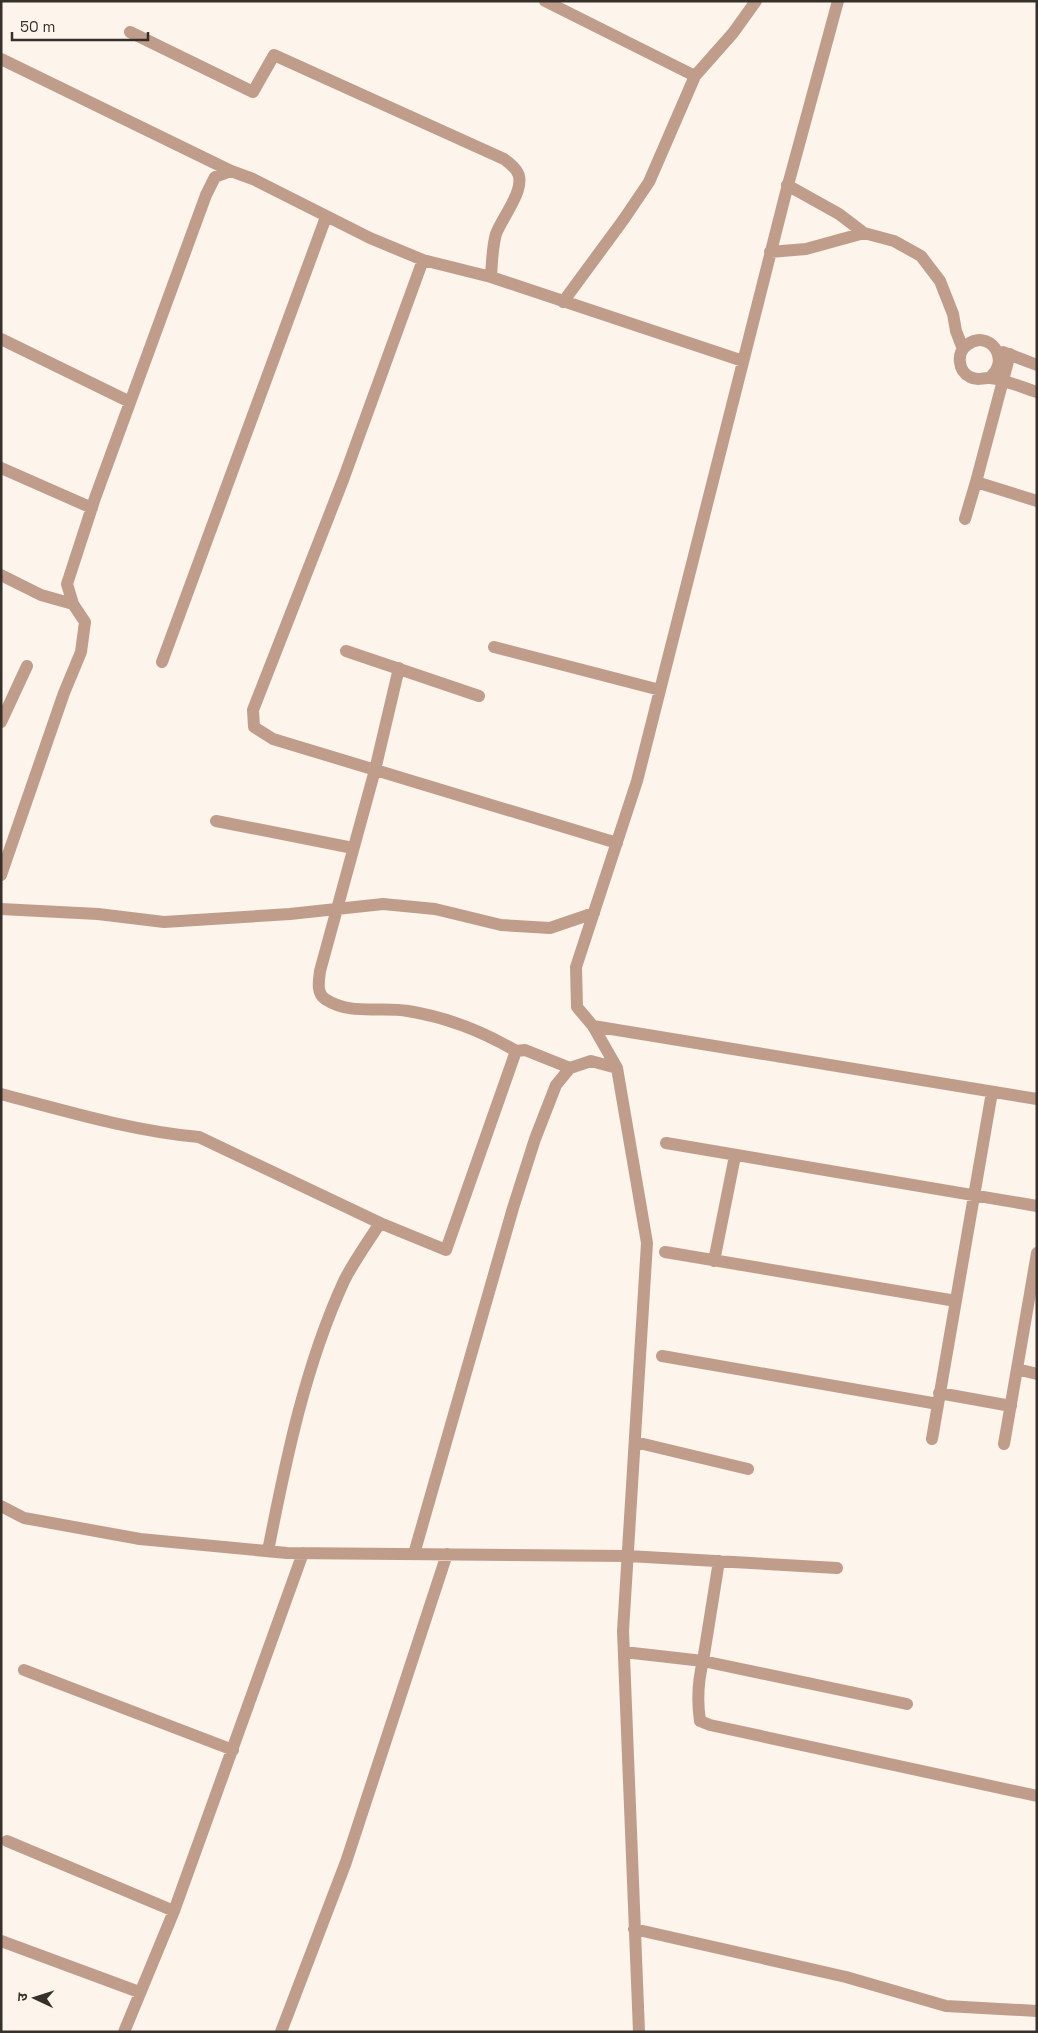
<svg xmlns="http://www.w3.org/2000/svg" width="1038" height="2033" viewBox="0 0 1038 2033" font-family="'Space Grotesk','Noto Sans Devanagari',sans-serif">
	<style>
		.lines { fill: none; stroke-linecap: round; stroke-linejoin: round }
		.minor { stroke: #c09d8b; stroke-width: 12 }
	</style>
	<rect width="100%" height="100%" fill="#fdf4ec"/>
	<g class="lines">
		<path class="minor" d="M545,1L695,76
			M130,32L253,92L274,55L504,159C508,162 513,166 516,170C529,186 502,217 496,234C492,248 492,263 491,277
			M1,59L231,171
			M864,233L894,241L921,256L940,281L953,314L956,331L963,349
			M770,252L806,249L864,233L839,214L787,185
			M423,260L343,480L253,710L254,727L273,739L617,843
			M563,302L624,219L649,182L695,76L733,33L756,1
			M1,339L130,402
			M1003,352L1037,365
			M1010,354L976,482L1037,501
			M989,378C1013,359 988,328 967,345C956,353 958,371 970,377C977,381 981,378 988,378C997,377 1027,389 1037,392
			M1,468L92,508
			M965,519L976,482
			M1,575L41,595L73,604
			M494,647L660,690
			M346,651L479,696
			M162,662L326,217
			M399,668L375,770L320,971C319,980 316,993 325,999C351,1016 380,1006 408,1011C445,1017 484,1032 516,1051
			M1,722L27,666
			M216,821L353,848
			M1,875L64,693L81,652L85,622L73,604L67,584L95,498L206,195L215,177L231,171L253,179L370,238L423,260L491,277L743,361
			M1,909L98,914L164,922L290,914L383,904L435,909L501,925L550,928L594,913
			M593,1026L1037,1099
			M1,1094C66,1111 132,1131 199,1137L380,1223C368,1242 354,1261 344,1281C305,1366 286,1459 268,1551
			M666,1143L1037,1206
			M380,1223L446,1250L516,1051L525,1050L570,1068
			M665,1252L956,1301
			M714,1261L735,1156
			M662,1356L938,1404
			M1017,1369L1037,1374
			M939,1393L1011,1406
			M932,1439L992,1092
			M635,1442L748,1469
			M1004,1444L1037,1253
			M1,1506L24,1518L140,1539L287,1553L628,1556L837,1568
			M414,1554L513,1208L535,1139L556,1085L570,1068L591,1061L617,1068
			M719,1561L703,1661L907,1704
			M624,1652L703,1661C698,1681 697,1701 700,1721L710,1725L1037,1796
			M24,1670L233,1750
			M7,1841L174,1911
			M634,1929L846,1977L946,2006L1037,2011
			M1,1941L139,1992
			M124,2032L174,1911L303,1553
			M281,2032L346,1862L447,1554
			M639,2032L623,1631L647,1243L617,1068L593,1026L577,1007L576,967L637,781L785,196L838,1"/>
	</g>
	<rect width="1038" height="2033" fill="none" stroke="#35302a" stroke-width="5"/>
	<g transform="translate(35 1998) rotate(274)" stroke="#fdf4ec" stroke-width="4" paint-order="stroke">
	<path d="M0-4L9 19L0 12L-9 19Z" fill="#35302a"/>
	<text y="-8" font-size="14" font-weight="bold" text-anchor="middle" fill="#35302a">उ</text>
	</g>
	<path d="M12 32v8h136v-8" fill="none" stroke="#35302a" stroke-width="2.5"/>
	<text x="20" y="32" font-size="15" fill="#35302a" stroke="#fdf4ec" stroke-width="4" paint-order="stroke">50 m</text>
</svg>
